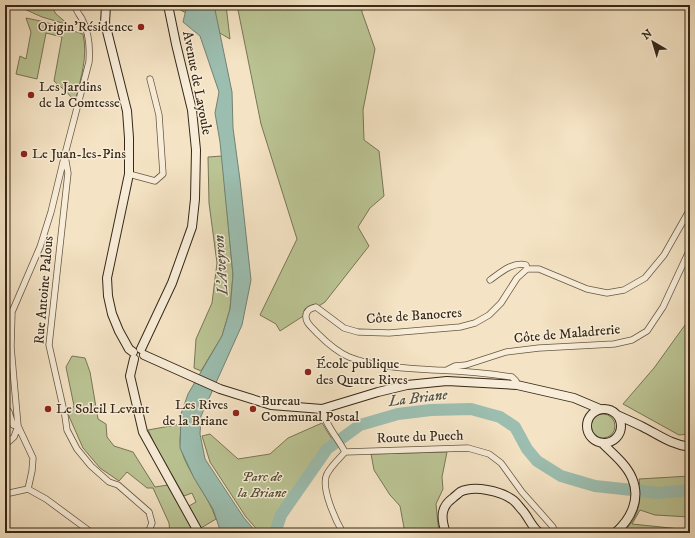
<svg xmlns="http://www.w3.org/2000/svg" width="695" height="538" viewBox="0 0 695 538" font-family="'IM FELL DW Pica',serif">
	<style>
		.green { fill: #bbc494; stroke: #787656 }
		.water { fill: #9cbeb0; stroke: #738273 }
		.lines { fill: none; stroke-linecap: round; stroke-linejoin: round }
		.river { stroke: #9cbeb0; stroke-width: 12 }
		.street-casing { stroke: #665742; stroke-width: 7 }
		.secondary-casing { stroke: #362817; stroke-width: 10 }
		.street { stroke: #f8edd9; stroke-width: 5.5 }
		.secondary { stroke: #f8edd9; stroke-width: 8 }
		.poi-dot { fill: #8f2418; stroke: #f8edd9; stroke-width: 1.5 }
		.labels { text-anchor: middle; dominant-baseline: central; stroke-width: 3; stroke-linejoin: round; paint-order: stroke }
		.poi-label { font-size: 14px; fill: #362817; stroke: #f8edd9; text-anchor: start }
		.street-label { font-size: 14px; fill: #362817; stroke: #f8edd9 }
		.park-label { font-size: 14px; font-style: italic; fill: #574f36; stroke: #f8edd9 }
		.water-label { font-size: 15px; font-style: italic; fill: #555545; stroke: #f8edd9 }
	</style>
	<rect width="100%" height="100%" fill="#f4e3c4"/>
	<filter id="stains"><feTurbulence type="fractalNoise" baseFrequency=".005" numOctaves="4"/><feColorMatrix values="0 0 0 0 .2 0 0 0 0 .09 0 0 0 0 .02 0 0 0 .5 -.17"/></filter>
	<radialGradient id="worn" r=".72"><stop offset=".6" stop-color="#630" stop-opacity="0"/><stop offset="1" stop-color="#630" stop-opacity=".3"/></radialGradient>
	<path class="green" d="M8,5H51L56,14L69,25L42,17L20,7Z
		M174,5H226L230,39L174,6Z
		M237,5H362V12L375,49L363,110L364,140L379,151L384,196L370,208L358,227L369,246L325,302L280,331L276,324L260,315L297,239L261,124Z
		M26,18L45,22L83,34C88,56 81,77 76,98L71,97C67,91 59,86 54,81L62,37L46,33L37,79L16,74L20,56L26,59L31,32Z
		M222,156L233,275L230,309L222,336L201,371L194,368L196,339L212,303L217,263L209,203L208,157Z
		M690,318V434L679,435L623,404L654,368Z
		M72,356L85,358L90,372L98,419L106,424L107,437L114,446L133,452L155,487L168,485L195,533H170L169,523L153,488H147L127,472L119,481L100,468L83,448L68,414L74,406L66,367Z
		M591 426a12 12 0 1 1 24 0a12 12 0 1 1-24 0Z
		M322,423L332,439L279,514L271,533H260L246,517L210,462L202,436L210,434L238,459L270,454L288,438Z
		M181,424C181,432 179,442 181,449C188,474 208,494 216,519L201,528L189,506L196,502L192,493L184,496L156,447L148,430Z
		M447,452L442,477L443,489L436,504L439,533H405L400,506L390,495L374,470L371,454Z
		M690,476V517L655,515L640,510L632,524L690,530V533H622C639,518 642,501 639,479Z"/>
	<path class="water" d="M187,5H214L232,92L233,128L240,180L251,280L242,325L201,416L200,434L205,459L244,518L257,533H221L213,509L194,478L180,448L181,414L188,394L222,336L230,309L233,275L220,142L215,113L219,92L200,36L183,22Z"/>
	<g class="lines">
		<path class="river" d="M275,533L281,515L327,449L360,425L398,414L431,410L471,409L500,417L515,427L527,449L537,461L561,476L595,486L623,489L658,493L690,490"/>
		<g class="street-casing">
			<path id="street" d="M65,156L68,173L49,345L65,416L67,430L77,449L91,466L109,482L118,485L149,512L152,523L148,533
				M129,174L155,181L163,174L159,115L150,79
				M490,280C500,273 513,261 526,265L527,269
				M447,370L455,366L466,365L506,352L539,348L614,344L632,340L647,331L663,307L690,249
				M517,385L516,381L512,377C487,373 462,371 436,370C407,368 377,368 349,357C337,352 326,342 317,333C313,328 305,323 306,316C306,310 311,308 316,307L344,328L358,332L389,333L460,327L475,323L489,315L501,303L517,278L527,269H539L587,289L607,293L624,290L645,278L664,255L690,209
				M5,406L9,412L13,425L18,426
				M322,409C325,425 338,438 345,452
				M18,426L33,458L32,471L28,489
				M5,445L14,437L18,426L11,347L12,312L40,247L51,212L65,154L89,62C90,48 89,32 82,19C79,14 76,11 75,5
				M345,452L468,448L489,454L501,463L522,492L553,527L554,533
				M28,489L46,499L92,533
				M5,494L28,489
				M343,533C336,521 320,487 327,474C331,466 339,459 345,452"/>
		</g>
		<g class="secondary-casing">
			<path id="secondary" d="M106,5L105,23L127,111L129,138V174L107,278L108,296L112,314L119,331L129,349L133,352
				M141,349L172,283L192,227L195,199L196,150L192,110L176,44L168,5
				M144,355L220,389L271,405L322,409L378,392L407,385L447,381L517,385L574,398L600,409
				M134,359L130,376L143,432L199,533
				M587 426a17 17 0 1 1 34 0a17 17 0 1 1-34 0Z
				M617,415C626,419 635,423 643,427C659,435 672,445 690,447
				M602,443C612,453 626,464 632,478C641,499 631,519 615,533
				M446,533C441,519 440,507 453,498C455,496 458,494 460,492C474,485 501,491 513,500C517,503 520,508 523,511C529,518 532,528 540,533"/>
		</g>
		<use href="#street" class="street"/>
		<use href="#secondary" class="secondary"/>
	</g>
	<g class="poi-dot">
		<circle cx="141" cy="27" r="4"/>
		<circle cx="31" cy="95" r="4"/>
		<circle cx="24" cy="154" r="4"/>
		<circle cx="308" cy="372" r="4"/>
		<circle cx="48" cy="409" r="4"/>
		<circle cx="253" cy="409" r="4"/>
		<circle cx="236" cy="413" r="4"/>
	</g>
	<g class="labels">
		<g class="poi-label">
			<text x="133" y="27" text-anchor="end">Origin'Résidence</text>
			<text x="39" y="87">Les Jardins<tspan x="39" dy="16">de la Comtesse</tspan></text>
			<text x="32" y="154">Le Juan-les-Pins</text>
			<text x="316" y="364">École publique<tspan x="316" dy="16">des Quatre Rives</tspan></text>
			<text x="261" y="401">Bureau<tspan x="261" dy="16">Communal Postal</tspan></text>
			<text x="228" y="405" text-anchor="end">Les Rives<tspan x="228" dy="16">de la Briane</tspan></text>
			<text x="56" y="409">Le Soleil Levant</text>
		</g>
		<g class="street-label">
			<text transform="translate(197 83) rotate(79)">Avenue de Layoule</text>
			<text transform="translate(44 290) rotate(-85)">Rue Antoine Palous</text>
			<text transform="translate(414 316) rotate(-4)">Côte de Banocres</text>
			<text transform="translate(567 334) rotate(-5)">Côte de Maladrerie</text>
			<text transform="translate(420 437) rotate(-2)">Route du Puech</text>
		</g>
		<g class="park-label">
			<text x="262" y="477">Parc de<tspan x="262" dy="16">la Briane</tspan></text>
		</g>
		<g class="water-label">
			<text transform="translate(221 265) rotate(-94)">L'Aveyron</text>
			<text transform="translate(418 398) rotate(-7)">La Briane</text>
		</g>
	</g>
	<rect width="695" height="538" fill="none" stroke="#f4e3c4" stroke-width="20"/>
	<rect x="6" y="6" width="683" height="526" fill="none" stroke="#362817" stroke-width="2"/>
	<rect x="10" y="10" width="675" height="518" fill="none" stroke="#362817"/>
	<g transform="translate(653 42) rotate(322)" stroke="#f8edd9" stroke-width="3" paint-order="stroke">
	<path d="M0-3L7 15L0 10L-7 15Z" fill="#362817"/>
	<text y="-6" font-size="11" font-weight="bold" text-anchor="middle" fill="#362817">N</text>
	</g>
	<rect width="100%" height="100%" filter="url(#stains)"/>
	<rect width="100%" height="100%" fill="url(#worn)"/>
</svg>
